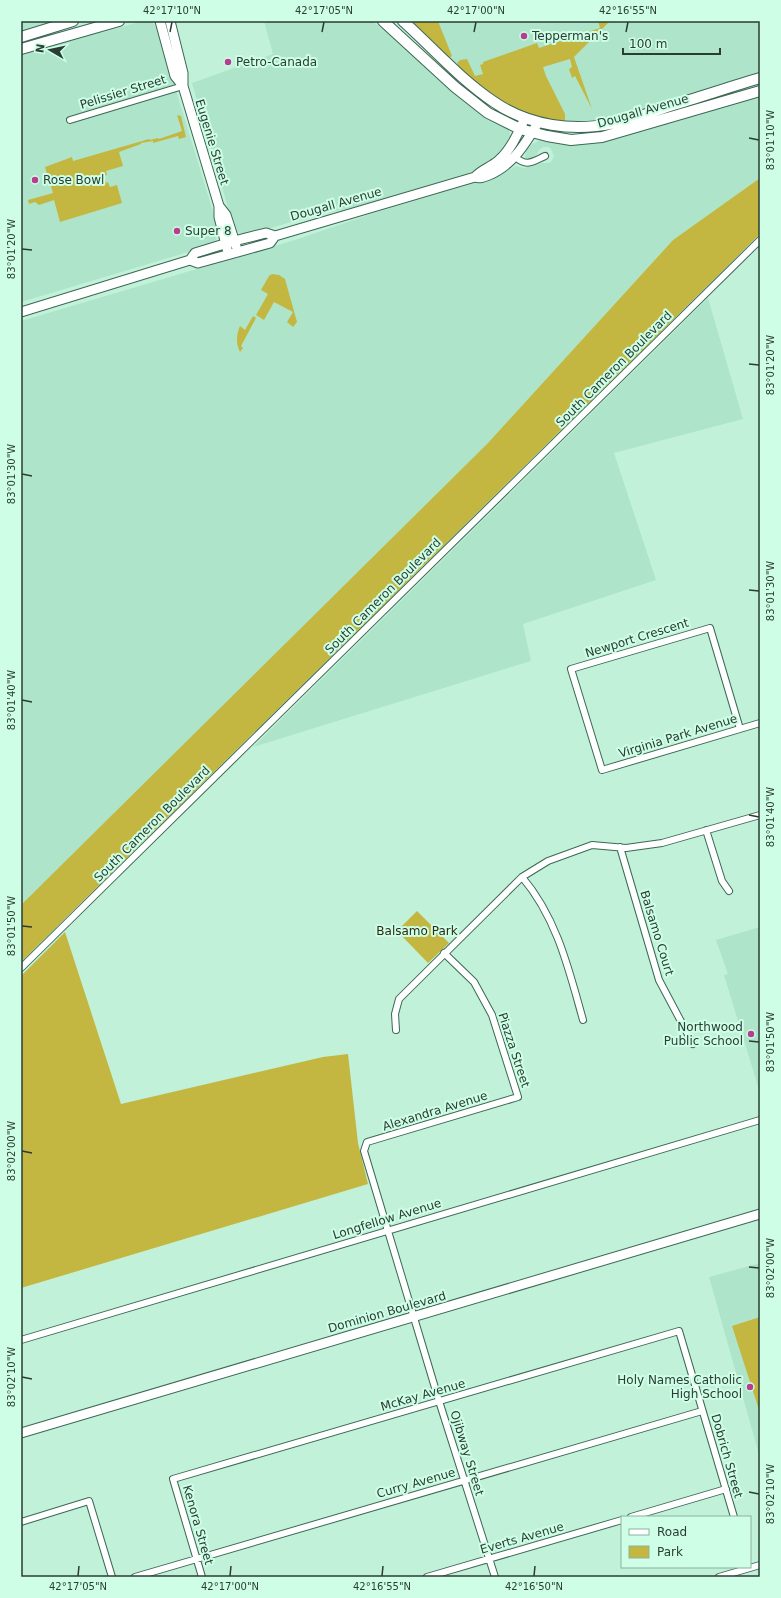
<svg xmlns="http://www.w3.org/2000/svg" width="781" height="1598" viewBox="0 0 781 1598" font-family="'DejaVu Sans',sans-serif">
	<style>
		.built { fill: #aee5ca }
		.green { fill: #c3b741 }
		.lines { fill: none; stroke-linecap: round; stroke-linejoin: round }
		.street-casing { stroke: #3c6854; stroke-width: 8 }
		.secondary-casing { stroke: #3c6854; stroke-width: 11 }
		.primary-casing { stroke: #3c6854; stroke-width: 12 }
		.street { stroke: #fff; stroke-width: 6 }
		.secondary { stroke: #fff; stroke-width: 9 }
		.primary { stroke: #fff; stroke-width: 10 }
		.ticks { fill: none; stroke: #2a3d34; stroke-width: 1.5 }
		.poi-dot { fill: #b73d8f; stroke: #cefee6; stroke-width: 1.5 }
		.labels { text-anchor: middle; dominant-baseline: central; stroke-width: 4; stroke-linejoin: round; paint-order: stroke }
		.poi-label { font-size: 12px; fill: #2a3d34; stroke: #cefee6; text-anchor: start }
		.street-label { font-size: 12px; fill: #2a3d34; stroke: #cefee6 }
		.park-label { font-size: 12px; fill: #2d2b16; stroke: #cefee6 }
		.neatline { fill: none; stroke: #2a3d34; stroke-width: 1.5 }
		.ticks-label { font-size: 10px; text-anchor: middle; fill: #2a3d34 }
	</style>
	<rect width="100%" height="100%" fill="#c1f1d9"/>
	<path class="built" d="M21,21H60L21,33Z
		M143,21H149L154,24L158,31L218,228L216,240L211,245L205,247L21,302V54L85,35L104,32Z
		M264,21H372L382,29L394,35L508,129L510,133V138L499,155L477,170L466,174L356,207L308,217L247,235H243L235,230L233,225L192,83L273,54Z
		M408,21H760V75L608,118L584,122L557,121L473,81Z
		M760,94V178L673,240L487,444L21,905V321L295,240L374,213L501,175L516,166L524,168L542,163H548L551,162L554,156L551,149L548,147H543L539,150L536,156L531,159L527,160L525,158L526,150L529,146L540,140L559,142Z
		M708,298L743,419L614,453L656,580L523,624L531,661L253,747Z
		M760,927V1093L724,975L728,974L716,940Z
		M760,1263V1458L709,1277Z"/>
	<path class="green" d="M408,21H438L452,56L449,58Z
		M598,21H610L574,57L592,109L575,76L572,78L569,69L572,67L570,59L543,67L546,76L565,114V120L564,122C528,119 495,101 469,77C465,73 459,69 457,63L460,60L467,59L475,76L483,74L480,65L483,64V62L537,43L539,48L600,28Z
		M177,115L181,116L186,137L179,139L178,136L153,143V141L141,143V144L119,152L123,166L106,171L107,175L104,176L106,183L108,182L110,187L117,185L122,203L60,222L54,200L39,205L35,202L29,204L28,200L53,193L45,167L72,157L73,161L149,139L150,140L158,138L159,139L182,131Z
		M760,178V234L21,962V905L487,444L673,240Z
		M272,274L279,275L285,279L297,322L293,327L287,322L293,312L274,302L264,320L256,315L268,294L261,290L269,276Z
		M253,316L256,318L241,346L243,348L240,352C236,344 236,335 240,326L245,330Z
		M417,911L449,943L428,963L397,931Z
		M65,932L121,1104L323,1057L348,1054L358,1143L368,1184L21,1288V976Z
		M760,1317V1413L732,1326Z"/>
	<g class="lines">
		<g class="street-casing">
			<path id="street" d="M70,120L183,86
				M515,157C527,167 532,162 545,156
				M740,729L710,628L571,669L602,770L760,723
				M706,830L722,881L729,891
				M620,847L659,980L693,1044
				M522,877C557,918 569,970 583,1020
				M444,953L474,982L492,1015L518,1097L367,1142L364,1151L439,1401L495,1577
				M21,968L760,240
				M396,1030L395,1014L399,999L522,877L548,861L592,845L626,848L662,843L760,815
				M21,1340L760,1120
				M631,1517L726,1489
				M21,1522L89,1501L112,1577
				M135,1577L702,1411
				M202,1577L173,1479L679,1331L734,1517
				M427,1577L622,1520
				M719,1577L760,1565"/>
		</g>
		<g class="secondary-casing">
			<path id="secondary" d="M160,21L175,76L183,86L219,206V217L227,249
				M170,21L183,73V86
				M475,177C481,170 491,167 498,161C511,150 518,133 525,118
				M219,206L226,215L236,246
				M190,260L195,253L234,241L266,233L275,236L475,177C480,179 484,177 489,175C511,166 524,146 536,126
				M21,312L190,260L198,263L270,243L275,236
				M21,1433L760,1214"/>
		</g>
		<g class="primary-casing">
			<path id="primary" d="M383,21L455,87L488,113L520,129L547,136L571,140L602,137L760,91
				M403,21C433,48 460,79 494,102C529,126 573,132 615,123C634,119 652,112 670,106C700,97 730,87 760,78
				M21,37L73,21
				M21,49L119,21"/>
		</g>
		<use href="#street" class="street"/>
		<use href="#secondary" class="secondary"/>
		<use href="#primary" class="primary"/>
	</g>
	<path class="ticks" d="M170,32L172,22M322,32L324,22M474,32L476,22M626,32L628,22M749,138L759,140M22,249L32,250M749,364L759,365M22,474L32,476M749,590L759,591M22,700L32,702M749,815L759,817M22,926L32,927M749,1041L759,1042M22,1151L32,1153M749,1267L759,1268M22,1377L32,1379M749,1492L759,1494M78,1576L79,1566M230,1576L231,1566M382,1576L383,1566M534,1576L535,1566"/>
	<g class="poi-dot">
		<circle cx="524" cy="36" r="4"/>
		<circle cx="228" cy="62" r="4"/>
		<circle cx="35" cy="180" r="4"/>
		<circle cx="177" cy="231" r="4"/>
		<circle cx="751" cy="1034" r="4"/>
		<circle cx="750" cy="1387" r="4"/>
	</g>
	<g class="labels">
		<g class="poi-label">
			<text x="532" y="36">Tepperman's</text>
			<text x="236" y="62">Petro-Canada</text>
			<text x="43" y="180">Rose Bowl</text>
			<text x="185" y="231">Super 8</text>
			<text x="743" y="1027" text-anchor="end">Northwood<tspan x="743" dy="14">Public School</tspan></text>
			<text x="742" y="1380" text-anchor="end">Holy Names Catholic<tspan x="742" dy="14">High School</tspan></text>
		</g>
		<g class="street-label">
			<text transform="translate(123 92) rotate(-17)">Pelissier Street</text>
			<text transform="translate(643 111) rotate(-16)">Dougall Avenue</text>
			<text transform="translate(212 142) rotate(73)">Eugenie Street</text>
			<text transform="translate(336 204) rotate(-16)">Dougall Avenue</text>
			<text transform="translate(614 369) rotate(-45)">South Cameron Boulevard</text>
			<text transform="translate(383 596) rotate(-45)">South Cameron Boulevard</text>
			<text transform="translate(637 638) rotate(-17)">Newport Crescent</text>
			<text transform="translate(678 736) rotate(-17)">Virginia Park Avenue</text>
			<text transform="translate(152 824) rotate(-45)">South Cameron Boulevard</text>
			<text transform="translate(657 933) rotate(73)">Balsamo Court</text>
			<text transform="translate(514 1050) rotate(72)">Piazza Street</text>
			<text transform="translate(435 1111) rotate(-17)">Alexandra Avenue</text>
			<text transform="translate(387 1219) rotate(-17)">Longfellow Avenue</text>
			<text transform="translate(387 1312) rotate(-16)">Dominion Boulevard</text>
			<text transform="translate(423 1395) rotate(-16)">McKay Avenue</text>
			<text transform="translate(467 1453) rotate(73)">Ojibway Street</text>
			<text transform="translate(727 1456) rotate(74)">Dobrich Street</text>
			<text transform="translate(416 1483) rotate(-16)">Curry Avenue</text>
			<text transform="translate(198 1525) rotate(74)">Kenora Street</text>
			<text transform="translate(522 1538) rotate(-16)">Everts Avenue</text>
		</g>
		<g class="park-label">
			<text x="417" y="931">Balsamo Park</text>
		</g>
	</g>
	<rect width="781" height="1598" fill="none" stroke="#cefee6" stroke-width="44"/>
	<rect x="621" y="1516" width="130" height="52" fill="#cefee6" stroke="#8cb19f"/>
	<rect x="629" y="1529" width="20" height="6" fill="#ffffff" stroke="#8cb19f"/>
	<text x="657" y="1536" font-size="12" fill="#2a3d34">Road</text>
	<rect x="629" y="1546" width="20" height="12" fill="#c3b741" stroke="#8cb19f"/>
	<text x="657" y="1556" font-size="12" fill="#2a3d34">Park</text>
	<g transform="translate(50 50) rotate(279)" stroke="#cefee6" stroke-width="3" paint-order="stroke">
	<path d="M0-3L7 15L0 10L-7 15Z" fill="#2a3d34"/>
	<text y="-6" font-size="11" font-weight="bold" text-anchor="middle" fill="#2a3d34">N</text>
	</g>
	<path d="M623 48v6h97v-6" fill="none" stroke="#2a3d34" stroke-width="2"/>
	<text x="629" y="48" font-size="12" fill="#2a3d34" stroke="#cefee6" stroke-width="3" paint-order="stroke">100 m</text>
	<rect x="22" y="22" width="737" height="1554" class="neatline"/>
	<g class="ticks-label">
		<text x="172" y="14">42°17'10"N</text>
		<text x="324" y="14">42°17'05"N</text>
		<text x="476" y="14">42°17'00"N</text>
		<text x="628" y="14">42°16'55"N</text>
		<text transform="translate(770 140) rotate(-90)" y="4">83°01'10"W</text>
		<text transform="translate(11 249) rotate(-90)" y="4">83°01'20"W</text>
		<text transform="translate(770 365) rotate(-90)" y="4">83°01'20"W</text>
		<text transform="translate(11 474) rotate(-90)" y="4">83°01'30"W</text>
		<text transform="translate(770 591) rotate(-90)" y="4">83°01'30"W</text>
		<text transform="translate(11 700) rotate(-90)" y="4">83°01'40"W</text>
		<text transform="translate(770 817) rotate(-90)" y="4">83°01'40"W</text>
		<text transform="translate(11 926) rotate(-90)" y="4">83°01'50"W</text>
		<text transform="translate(770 1042) rotate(-90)" y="4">83°01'50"W</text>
		<text transform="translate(11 1151) rotate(-90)" y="4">83°02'00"W</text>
		<text transform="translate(770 1268) rotate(-90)" y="4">83°02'00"W</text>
		<text transform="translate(11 1377) rotate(-90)" y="4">83°02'10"W</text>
		<text transform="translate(770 1494) rotate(-90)" y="4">83°02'10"W</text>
		<text x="78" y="1590">42°17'05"N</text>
		<text x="230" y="1590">42°17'00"N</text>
		<text x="382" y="1590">42°16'55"N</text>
		<text x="534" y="1590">42°16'50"N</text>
	</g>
</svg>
